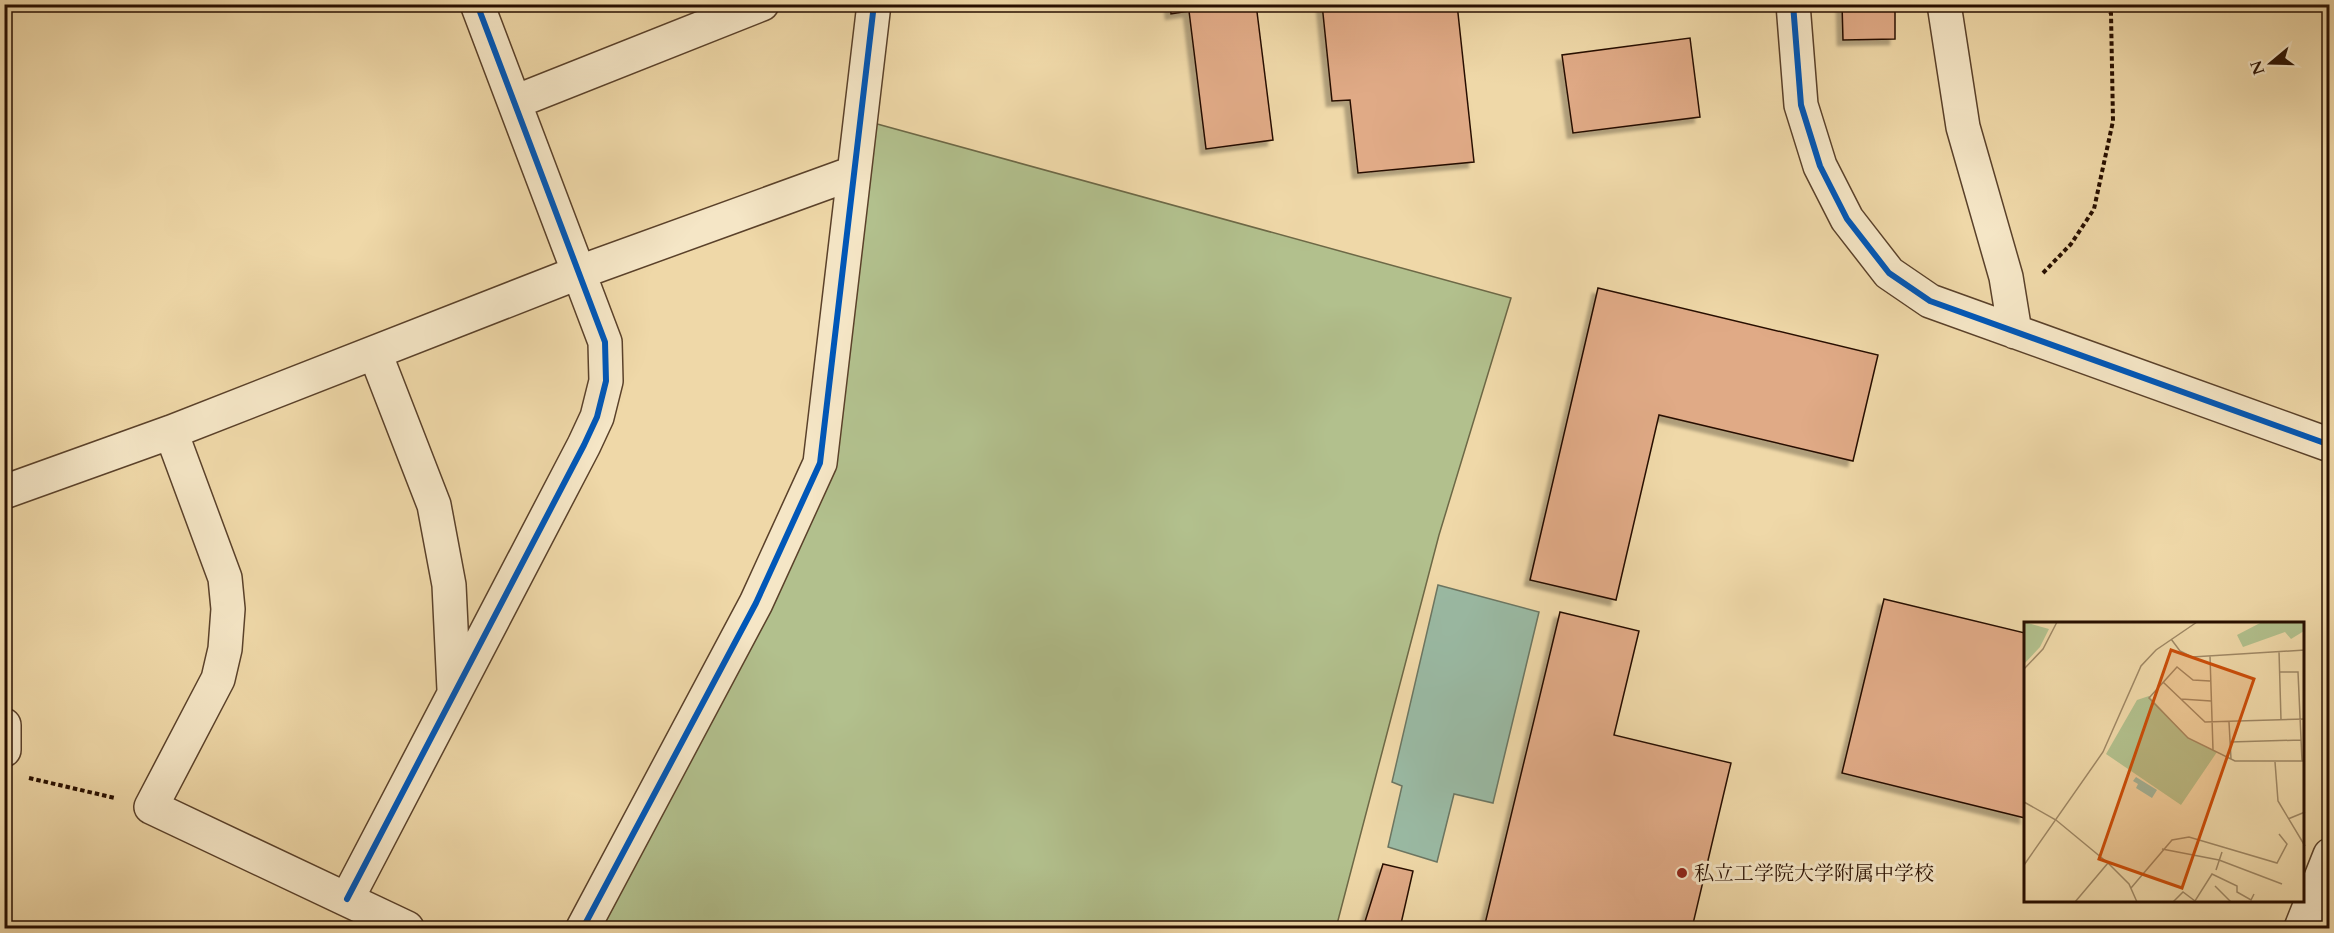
<svg xmlns="http://www.w3.org/2000/svg" width="2334" height="933" viewBox="0 0 2334 933" font-family="Cardo,'Noto Serif JP',serif">
	<style>
		.green { fill: #b2c08d; stroke: #6d6846; stroke-width: 1.5 }
		.water { fill: #9abaa4; stroke: #6c7662; stroke-width: 1.5 }
		.building { fill: #e0aa86; stroke: #280f00; stroke-width: 1.5; filter: url(#shadow) }
		.lines { fill: none; stroke-linecap: round; stroke-linejoin: round }
		.minor-casing { stroke: #5a412a; stroke-width: 36 }
		.path { stroke: #280f00; stroke-width: 4; stroke-dasharray: 4.5 3; stroke-linecap: butt }
		.minor { stroke: #f5e6c6; stroke-width: 33 }
		.cycleway-casing { stroke: #f5e6c6; stroke-width: 10 }
		.cycleway { stroke: #0057b8; stroke-width: 6 }
		.poi-dot { fill: #8f2418; stroke: #f5e6c6; stroke-width: 2 }
		.labels { text-anchor: middle; dominant-baseline: central; stroke-width: 6; stroke-linejoin: round; paint-order: stroke }
		.poi-label { font-size: 20px; fill: #280f00; stroke: #f5e6c6; text-anchor: start }
		.inset-road { fill: none; stroke: #9f8865; stroke-width: 1.5 }
		.view { fill: #cb4e0a; fill-opacity: 0.15; stroke: #cb4e0a; stroke-width: 3 }
		.inset-edge { fill: none; stroke: #280f00; stroke-width: 3 }
	</style>
	<defs>
		<filter id="shadow"><feDropShadow dx="-5.5" dy="5.5" stdDeviation="1.5" flood-color="#0004"/></filter>
	</defs>
	<rect width="100%" height="100%" fill="#efd8a8"/>
	<filter id="stains"><feTurbulence type="fractalNoise" baseFrequency=".00333" numOctaves="4"/><feColorMatrix values="0 0 0 0 .2 0 0 0 0 .09 0 0 0 0 .02 0 0 0 .5 -.17"/></filter>
	<radialGradient id="worn" r=".72"><stop offset=".6" stop-color="#630" stop-opacity="0"/><stop offset="1" stop-color="#630" stop-opacity=".3"/></radialGradient>
	<path class="green" d="M859,119L1511,298L1439,535L1336,928H582L820,463Z"/>
	<path class="water" d="M1438,585L1539,612L1493,803L1454,794L1437,862L1388,847L1402,786L1392,782Z"/>
	<path class="building" d="M1170,4H1256L1273,140L1206,149L1189,11L1171,14Z
		M1322,4H1457L1474,162L1358,173L1350,100L1332,101Z
		M1842,4H1895V39L1843,40Z
		M1690,38L1700,117L1573,133L1562,55Z
		M1598,288L1878,355L1853,461L1659,415L1616,600L1530,580Z
		M1884,599L2025,633V818L1842,773Z
		M1560,612L1639,631L1614,735L1731,763L1692,928H1484Z
		M1383,864L1413,871L1400,928H1363Z"/>
	<g class="lines">
		<g class="minor-casing">
			<path id="minor" d="M1793,4L1801,105L1820,166L1847,219L1889,273L1930,301L2330,445
				M1944,4L1963,127L2006,277L2015,332
				M515,102L762,4
				M375,353L434,505L449,585L454,690
				M171,432L225,578L228,609L225,649L218,679L151,807L407,928
				M4,492L171,432L580,272L853,173
				M4,725V750
				M347,899L584,445L597,417L606,381L605,342L477,4
				M583,928L756,603L820,463L874,4
				M2301,928L2330,855"/>
		</g>
		<path class="path" d="M2043,273L2071,244L2094,209L2113,121L2111,13L2097,4
			M29,778L115,798"/>
		<use href="#minor" class="minor"/>
		<g class="cycleway-casing">
			<path id="cycleway" d="M1793,4L1801,105L1820,166L1847,219L1889,273L1930,301L2330,445
				M347,899L584,445L597,417L606,381L605,342L477,4
				M583,928L756,603L820,463L874,4"/>
		</g>
		<use href="#cycleway" class="cycleway"/>
	</g>
	<circle class="poi-dot" cx="1682" cy="873" r="6"/>
	<g class="labels">
		<g class="poi-label">
			<text x="1694" y="873">私立工学院大学附属中学校</text>
		</g>
	</g>
	<g transform="translate(2024 622)">
		<rect width="280" height="280" fill="#efd8a8"/>
		<path d="M0,0L25,7L16,25L0,42ZM238,0H280V9L267,17L261,10L219,25L213,13ZM125,74L164,116L193,130L157,183L82,132L113,78Z" fill="#b2c08d"/>
		<path d="M112,155L133,168L128,176L112,166L114,162L109,159Z" fill="#9abaa4"/>
		<path class="inset-road" d="M147,17L156,29L168,35L281,28M255,29L257,98M186,34L189,128M0,47L19,27L33,0M256,50H274L278,139M186,59L169,58L153,45L125,76L164,116L211,139H281M139,60L181,100L281,97M157,77L187,79M205,100L207,137M206,120L277,118M251,140L254,179L281,224M0,180L32,198L84,241L105,262L113,280M264,197L281,190M138,227L195,238L258,262M0,243L79,130L117,44L132,28L173,0M192,248L198,230M191,264L207,280M107,266L148,218L165,215L253,241L263,222L255,212M51,280L84,241M149,280L159,270L171,279L188,252L213,264V270L227,278L230,272"/>
		<path class="view" d="M147,28L230,57L158,266L75,237Z"/>
		<rect width="280" height="280" class="inset-edge"/>
	</g>
	<rect width="2334" height="933" fill="none" stroke="#efd8a8" stroke-width="24"/>
	<rect x="6" y="6" width="2322" height="921" fill="none" stroke="#280f00" stroke-width="3"/>
	<rect x="12" y="12" width="2310" height="909" fill="none" stroke="#280f00" stroke-width="1.5"/>
	<g transform="translate(2271 63) rotate(251)" stroke="#f5e6c6" stroke-width="4.5" paint-order="stroke">
	<path d="M0-4.5L10 22L0 15L-10 22Z" fill="#280f00"/>
	<text y="-9" font-size="16" font-weight="bold" text-anchor="middle" fill="#280f00">N</text>
	</g>
	<rect width="100%" height="100%" filter="url(#stains)"/>
	<rect width="100%" height="100%" fill="url(#worn)"/>
</svg>
